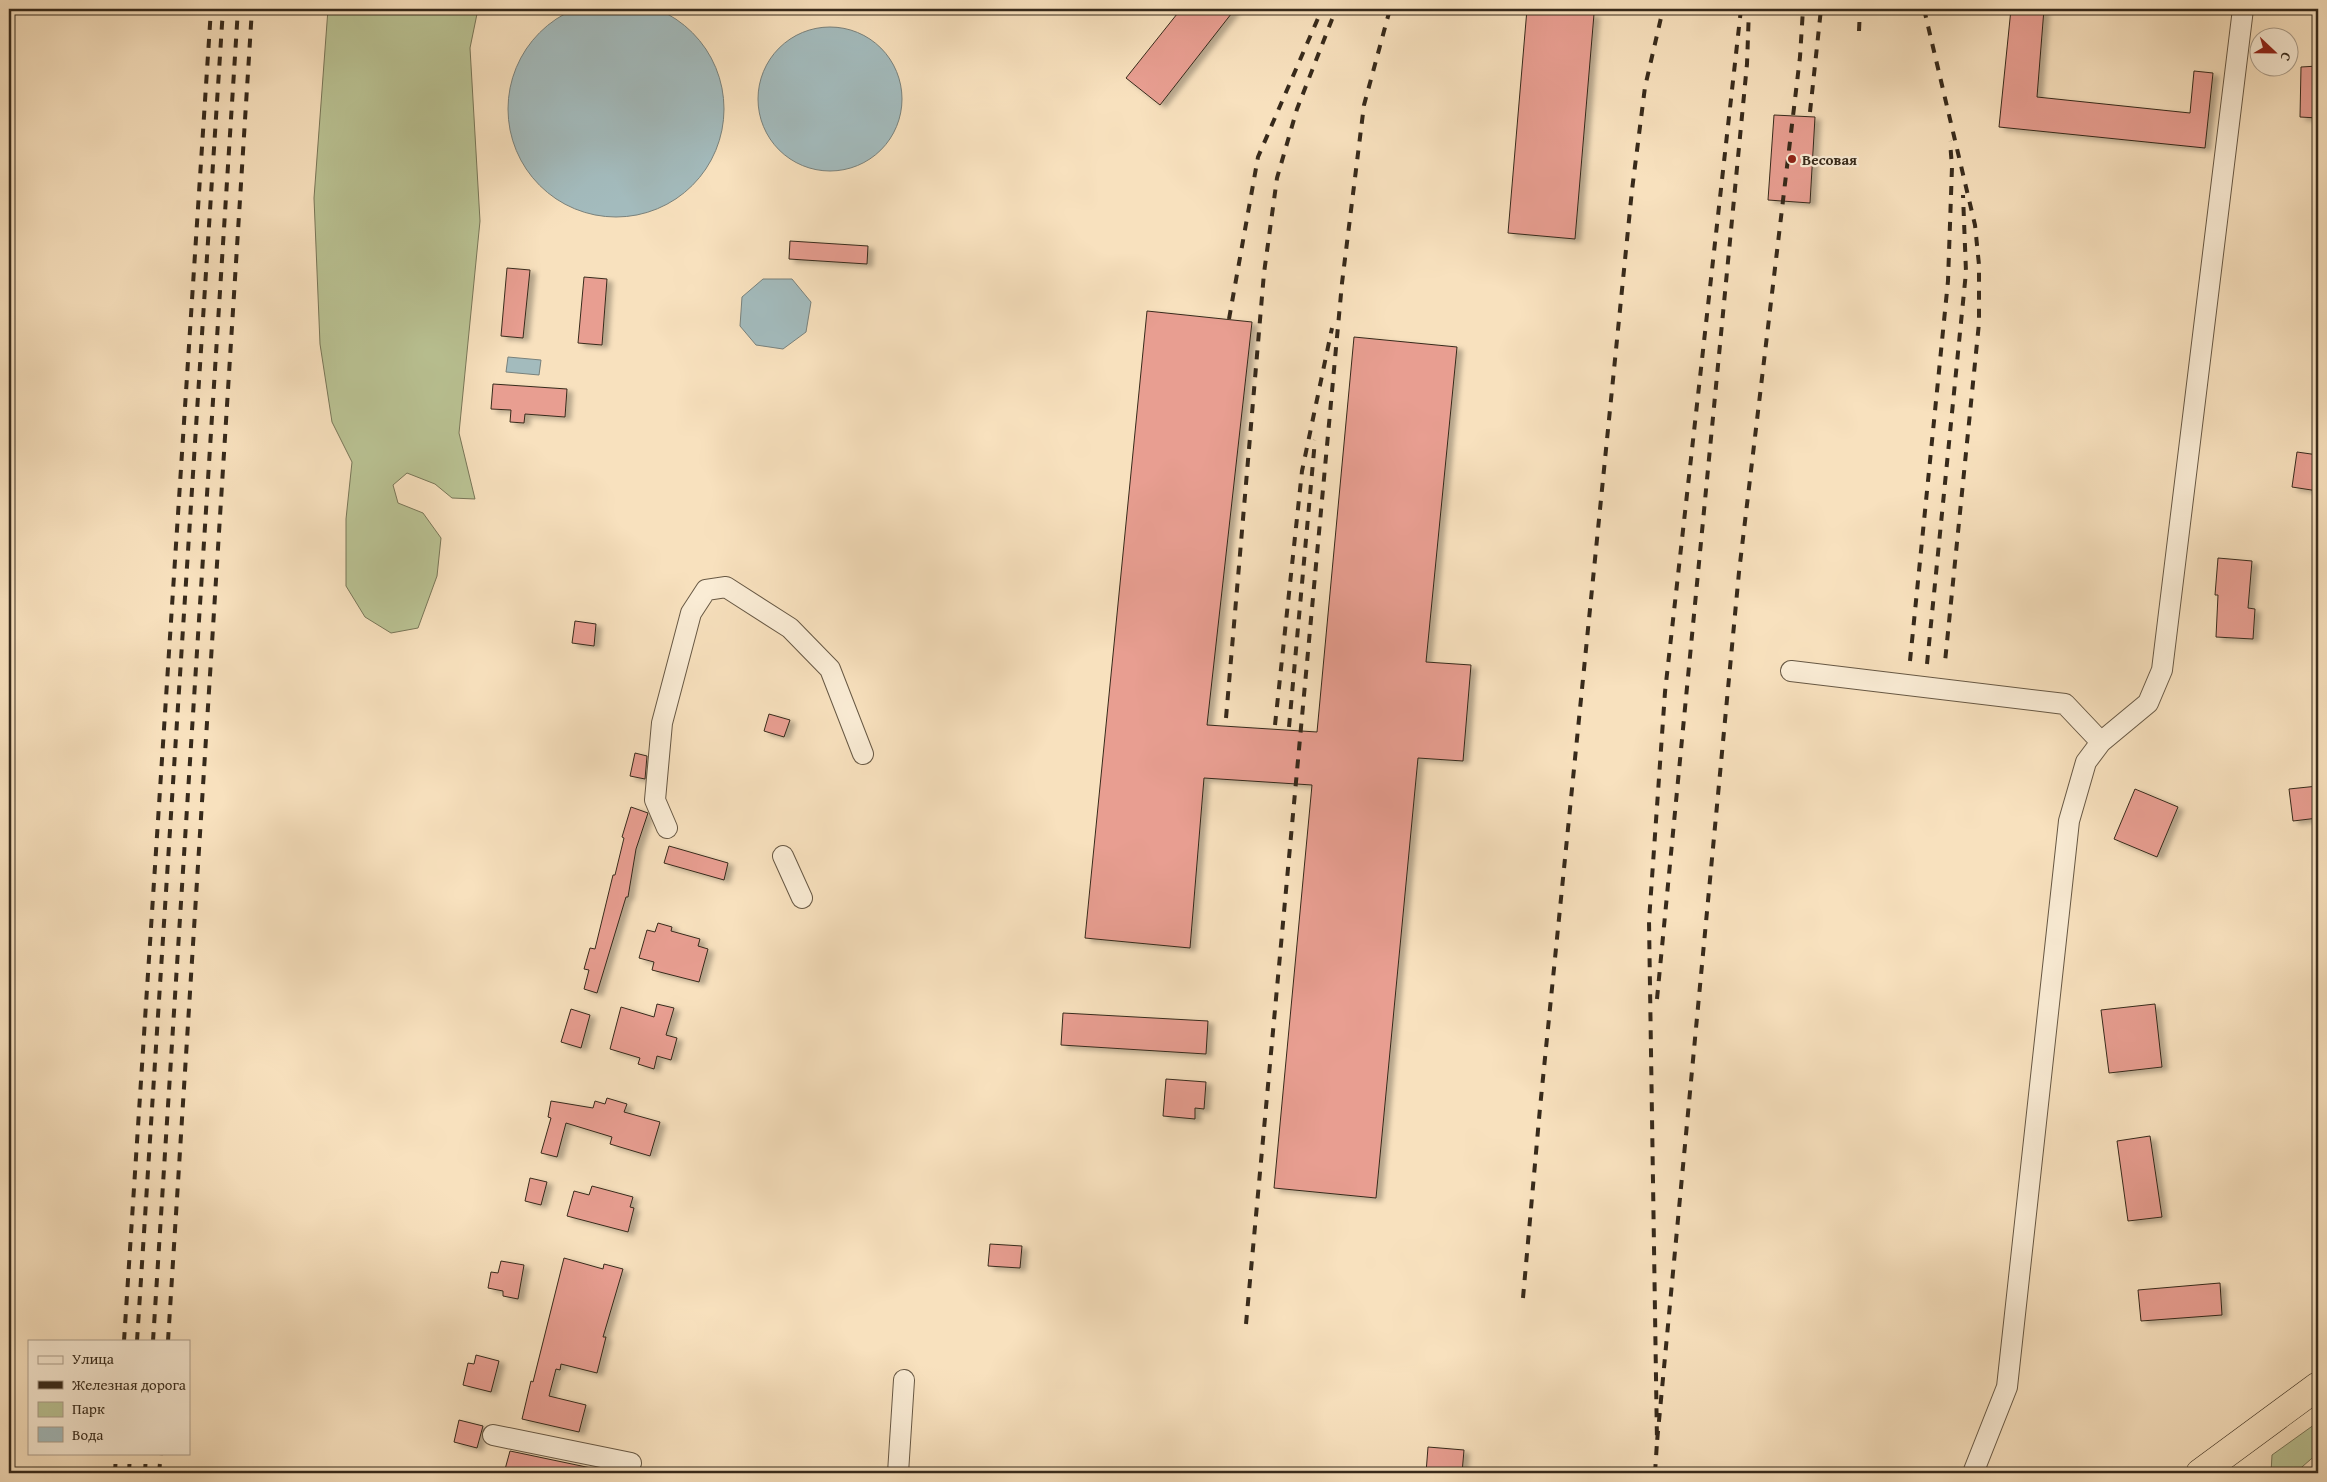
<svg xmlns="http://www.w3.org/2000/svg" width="2327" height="1482" viewBox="0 0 2327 1482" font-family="'Gentium Book Plus',serif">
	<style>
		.green { fill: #bac394; stroke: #787658 }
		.water { fill: #a3bbbd; stroke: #78817c }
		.building { fill: #e89e91; stroke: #372a1b; filter: url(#shadow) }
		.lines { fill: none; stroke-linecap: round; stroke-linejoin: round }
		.minor-casing { stroke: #675844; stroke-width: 22 }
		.highway-casing { stroke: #372a1b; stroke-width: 29 }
		.path { stroke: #372a1b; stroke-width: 3; stroke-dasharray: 4 2.5; stroke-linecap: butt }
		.minor { stroke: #faecd5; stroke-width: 20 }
		.highway { stroke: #f8e1be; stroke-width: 28 }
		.rail { stroke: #372a1b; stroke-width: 4; stroke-dasharray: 9 9; stroke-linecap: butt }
		.poi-dot { fill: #8f2418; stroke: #faecd5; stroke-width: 2 }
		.labels { text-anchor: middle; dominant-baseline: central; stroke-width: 4.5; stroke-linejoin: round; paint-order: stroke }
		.poi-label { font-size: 15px; font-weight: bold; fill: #372a1b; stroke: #faecd5; text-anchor: start }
	</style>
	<defs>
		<filter id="shadow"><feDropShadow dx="5.5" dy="3" stdDeviation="2.5" flood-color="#0004"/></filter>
	</defs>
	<rect width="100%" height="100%" fill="#f8e1be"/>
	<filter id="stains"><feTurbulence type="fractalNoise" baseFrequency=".004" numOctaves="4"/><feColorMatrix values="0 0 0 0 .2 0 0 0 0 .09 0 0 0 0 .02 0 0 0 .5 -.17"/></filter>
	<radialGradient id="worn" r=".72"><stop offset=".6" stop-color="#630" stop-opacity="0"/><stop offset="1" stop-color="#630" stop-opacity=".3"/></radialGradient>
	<path class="green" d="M328,9H478L470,48L480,221L459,433L475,499L452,498L435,484L407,473L393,485L398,503L423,513L441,538L437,576L418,628L391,633L365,617L346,586V519L352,462L332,422L320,344L314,198Z
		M2318,1422V1453L2295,1473H2271L2272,1455Z"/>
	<path class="water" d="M508 109a108 108 0 1 1 216 0a108 108 0 1 1-216 0Z
		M758 99a72 72 0 1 1 144 0a72 72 0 1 1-144 0Z
		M763,279H792L811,302L806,332L783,349L756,345L740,326L742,297Z
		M508,357L541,360L539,375L506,372Z"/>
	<path class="building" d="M1181,9H1235L1160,105L1126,78Z
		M1527,9L1594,14L1575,239L1508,233Z
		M2011,9H2044L2037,97L2190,113L2194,71L2213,73L2205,148L1999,127Z
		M2318,66V118L2300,117L2301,67Z
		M1774,115L1815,117L1810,203L1768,200Z
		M790,241L868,246L867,264L789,259Z
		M507,268L530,270L523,338L501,336Z
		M584,277L607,279L602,345L578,343Z
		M1147,311L1252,322L1207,725L1317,732L1354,337L1457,347L1426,662L1471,665L1463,761L1418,758L1376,1198L1274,1188L1312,785L1204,778L1190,948L1085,938Z
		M493,384L567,389L565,417L525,414L524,423L510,422L511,410L491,409Z
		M2297,452L2318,455V491L2292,487Z
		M2218,558L2252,561L2248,608L2255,609L2253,639L2216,637L2218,595H2215Z
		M575,621L596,624L594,646L572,643Z
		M769,714L790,720L784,737L764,731Z
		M635,753L647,756L645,779L630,776Z
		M2318,786V818L2293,821L2289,789Z
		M2135,789L2178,807L2157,857L2114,839Z
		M631,807L648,813L636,849L628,897H626L597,993L584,989L589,970L584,969L590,948L595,949L613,875H615L624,838L622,837Z
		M669,846L728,863L724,880L664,863Z
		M658,923L672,927L671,931L700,939L698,946L708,949L699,982L652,970L654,962L639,958L647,930L655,932Z
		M657,1004L674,1008L666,1035L677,1038L671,1060L657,1056L654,1069L638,1064L640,1058L610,1049L621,1007L654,1017Z
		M2155,1004L2162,1067L2109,1073L2101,1010Z
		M571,1009L590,1015L581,1048L561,1042Z
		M1063,1013L1208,1021L1206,1054L1061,1045Z
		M1166,1079L1206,1082L1204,1109L1195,1108V1119L1163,1116Z
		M607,1098L627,1104L624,1112L660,1122L650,1156L610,1144L612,1137L566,1123L557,1157L541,1153L551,1118L548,1117L551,1101L593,1108L595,1101L605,1104Z
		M2150,1136L2162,1217L2128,1221L2117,1141Z
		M530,1178L547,1182L541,1205L525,1201Z
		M592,1186L633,1197L630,1207L634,1208L628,1232L567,1216L574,1191L589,1195Z
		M990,1244L1022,1246L1020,1268L988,1266Z
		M564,1258L603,1269L604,1264L623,1269L603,1337H606L597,1373L561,1364L560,1370L556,1369L549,1396L586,1405L579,1432L522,1419L531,1381L533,1382Z
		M501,1261L524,1265L518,1299L503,1296V1291L488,1288L491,1272L498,1273Z
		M2220,1283L2222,1315L2141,1321L2138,1290Z
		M476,1355L499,1361L491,1392L463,1385L468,1363L474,1364Z
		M459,1420L483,1426L477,1448L454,1442Z
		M1428,1447L1464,1450L1462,1473H1426Z
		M510,1451L591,1468V1473H504Z"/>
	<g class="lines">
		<g class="minor-casing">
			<path id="minor" d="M1791,671L2065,704L2101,742
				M667,828L655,800L662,723L691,613L706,590L726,587L790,628L830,669L863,754
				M783,856L802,898
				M493,1435L631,1463
				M898,1473L904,1380
				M1973,1473L2007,1387L2069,821L2086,762L2101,742L2148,703L2162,670L2243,9"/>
		</g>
		<g class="highway-casing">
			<path id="highway" d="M2200,1473L2318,1386"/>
		</g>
		<path class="path" d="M2306,1473L2318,1464"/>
		<use href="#minor" class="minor"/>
		<use href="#highway" class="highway"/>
		<path class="rail" d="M1741,9L1665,692L1649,921L1657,1442L1739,572L1800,57L1803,9
			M1924,9L1975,225L1979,265V323L1945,662
			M1859,31L1860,9
			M1810,112L1821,9
			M1229,319L1258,157L1322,9
			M1910,661L1948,281L1952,167L1950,141
			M1927,664L1966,272L1963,195
			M1226,718L1264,273L1277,178L1297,109L1336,9
			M1275,725L1302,471L1332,328
			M1289,727L1315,440
			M1657,999L1747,64L1749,9
			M1523,1298L1540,1108L1632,190L1645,87L1663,9
			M1246,1324L1342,283L1364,105L1390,9
			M124,1341L211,9
			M137,1341L223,9
			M153,1341L238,9
			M168,1341L252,9
			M115,1473L116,1453
			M129,1473L130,1453
			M145,1473L146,1453
			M159,1473L161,1453
			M1655,1473L1657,1442"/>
	</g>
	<circle class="poi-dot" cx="1792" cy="159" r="5"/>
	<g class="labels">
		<g class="poi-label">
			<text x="1802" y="159">Весовая</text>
		</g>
	</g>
	<rect width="2327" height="1482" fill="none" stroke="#f8e1be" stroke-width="30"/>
	<rect x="10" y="10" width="2307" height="1462" fill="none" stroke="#372a1b" stroke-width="2.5"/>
	<rect x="15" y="15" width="2297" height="1452" fill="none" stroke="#372a1b"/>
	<rect x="28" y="1340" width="162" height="115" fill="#faecd5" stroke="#ac9e8b"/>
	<rect x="38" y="1356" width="25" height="8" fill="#faecd5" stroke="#ac9e8b"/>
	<text x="72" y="1364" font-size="15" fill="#372a1b">Улица</text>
	<rect x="38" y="1381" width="25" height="8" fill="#372a1b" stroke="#ac9e8b"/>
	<text x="72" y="1390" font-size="15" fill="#372a1b">Железная дорога</text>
	<rect x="38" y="1402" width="25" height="15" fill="#bac394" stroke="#ac9e8b"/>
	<text x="72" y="1414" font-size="15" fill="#372a1b">Парк</text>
	<rect x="38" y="1427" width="25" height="15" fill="#a3bbbd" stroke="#ac9e8b"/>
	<text x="72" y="1440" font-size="15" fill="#372a1b">Вода</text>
	<g transform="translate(2274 52) rotate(112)"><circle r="24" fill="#faecd5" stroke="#ac9e8b"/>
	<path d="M0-4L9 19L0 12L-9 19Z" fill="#8f2418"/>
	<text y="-8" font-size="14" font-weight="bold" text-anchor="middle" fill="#372a1b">С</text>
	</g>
	<rect width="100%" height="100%" filter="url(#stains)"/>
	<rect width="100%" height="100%" fill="url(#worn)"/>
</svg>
